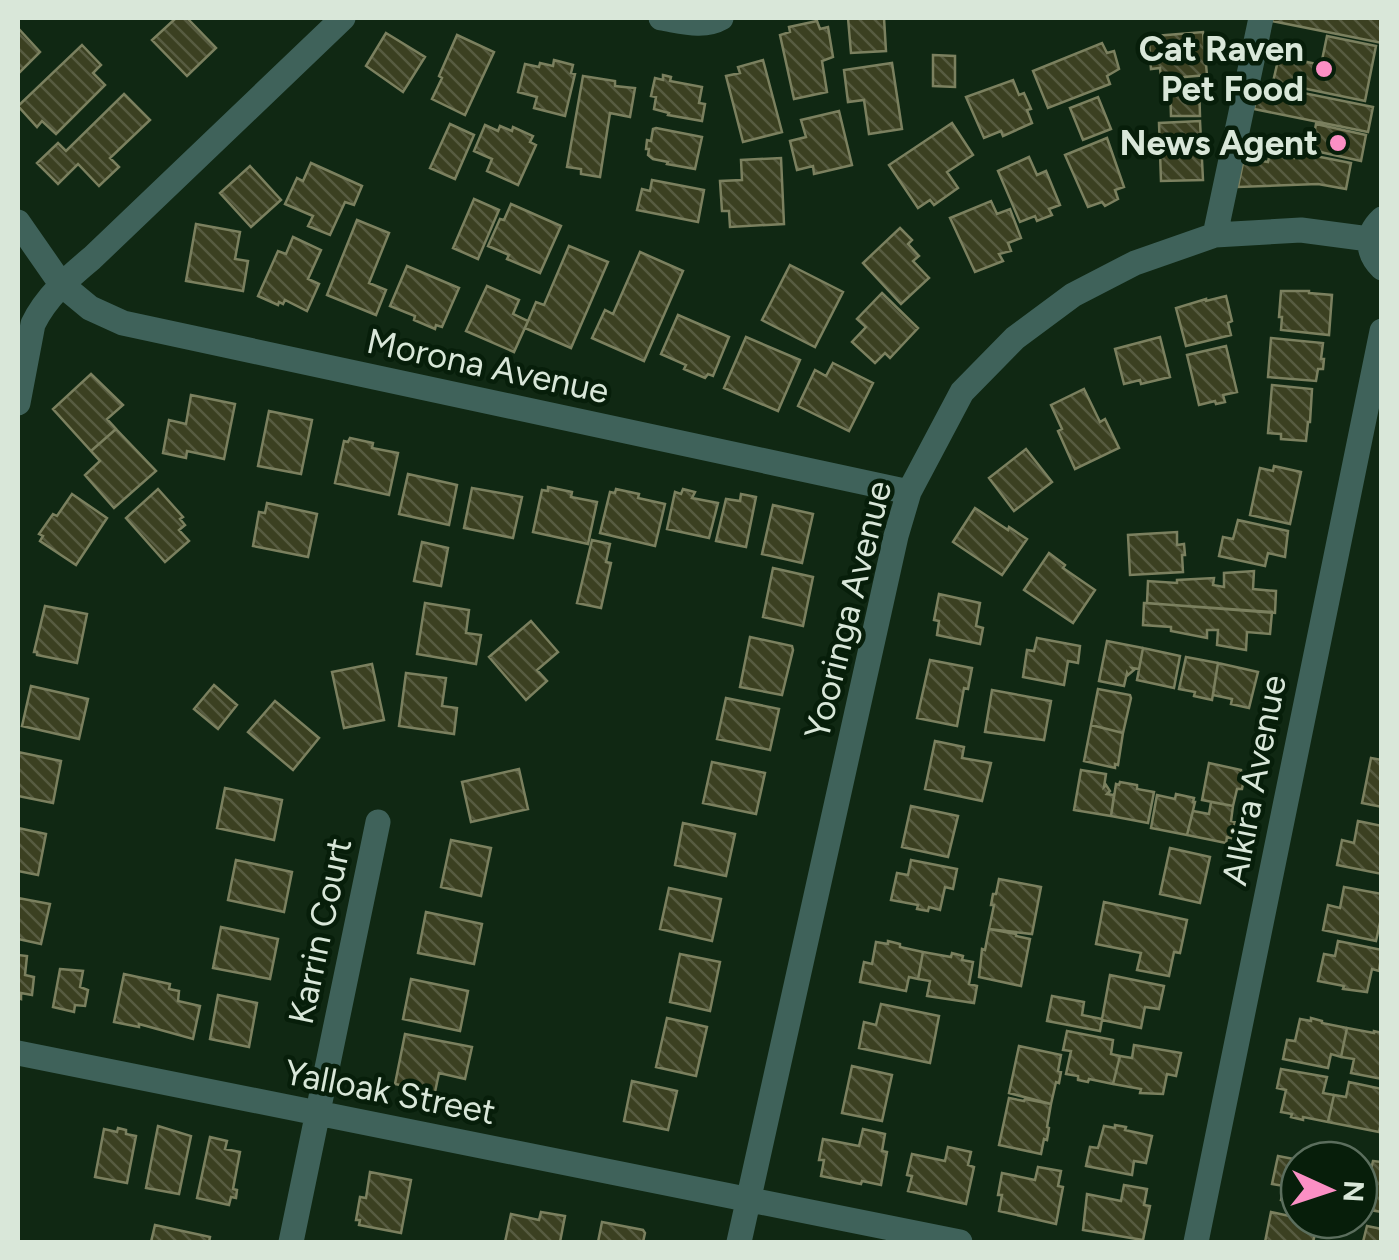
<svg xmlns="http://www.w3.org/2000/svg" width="1399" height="1260" viewBox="0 0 1399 1260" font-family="Figtree,sans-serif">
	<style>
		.building { fill: url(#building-back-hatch); stroke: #7b805f; stroke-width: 2.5 }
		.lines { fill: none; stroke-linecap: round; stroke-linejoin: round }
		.minor { stroke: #3f625a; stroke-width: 25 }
		.poi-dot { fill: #fb8fc4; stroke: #071e0a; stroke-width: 4 }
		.labels { text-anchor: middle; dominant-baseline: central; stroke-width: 9; stroke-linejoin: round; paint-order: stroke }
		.poi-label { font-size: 35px; font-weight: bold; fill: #d9e7d9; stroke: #071e0a; text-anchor: end }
		.street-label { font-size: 35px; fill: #d9e7d9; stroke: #071e0a }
	</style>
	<defs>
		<pattern id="building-back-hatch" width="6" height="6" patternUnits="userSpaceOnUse" patternTransform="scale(2.5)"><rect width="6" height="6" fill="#3b4021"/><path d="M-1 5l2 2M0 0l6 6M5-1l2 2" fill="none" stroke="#575c41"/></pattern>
	</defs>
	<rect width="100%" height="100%" fill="#102813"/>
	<path class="building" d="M176,18H187L216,48L187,76L152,40Z
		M848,18H884L886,51L851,53Z
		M1273,18H1382V43L1272,21Z
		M817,21L820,29L828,27L833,57L822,61L827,92L794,99L780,35L790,32L789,27Z
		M18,28L40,52L18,74Z
		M1203,32L1207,75L1161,79L1160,68L1151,69L1149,43L1156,42L1155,36Z
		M386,33L425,57L403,92L366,66Z
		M457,35L494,52L465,115L432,99L442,78L439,76Z
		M1327,36L1376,46L1365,101L1273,82L1279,56L1321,65Z
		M1102,43L1107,53L1114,51L1119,69L1107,76L1110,84L1048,108L1033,71Z
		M82,45L101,65L93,73L105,85L56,134L42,121L37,127L18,106Z
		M933,55L955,56V87L933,86Z
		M554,60L573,65L571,73L575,74L565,116L534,108L537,97L518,92L525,64L539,67L540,63L553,66Z
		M763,60L782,132L743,142L726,76L740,73L738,67Z
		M892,63L902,129L869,134L864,100L848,102L844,70Z
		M663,75L671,77L670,81L702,87L699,103L705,104L702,121L668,115L669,113L654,109L656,97L651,96L655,78L663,80Z
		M583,76L615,81V86L635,88L630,117L610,113L600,177L581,174V169L567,167Z
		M1013,80L1019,95L1024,93L1031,109L1027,110L1032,123L1003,136L1001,131L984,138L966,97Z
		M1199,82L1200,116H1171L1170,83Z
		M1259,84L1373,107L1368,132L1254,109Z
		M124,94L150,120L110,158L119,167L99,186L78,164L58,184L37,163L58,143L66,151Z
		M1098,97L1111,129L1083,140L1070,108Z
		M839,111L852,165L814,174L813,166L797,170L790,141L806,137L801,120Z
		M1200,121L1203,180L1161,181L1159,123Z
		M952,123L973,155L947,172L958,188L934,205L930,200L918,208L889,165Z
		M450,124L474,135L455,179L430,168Z
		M1316,124L1366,135L1361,161L1311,150Z
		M485,125L498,131L500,126L512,131L513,127L533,136L530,142L536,145L518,185L487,171L492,159L474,151Z
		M656,128L702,137L695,169L667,164L668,162L653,159L648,155L649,149H646L647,140L651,141L653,129Z
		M1107,138L1124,187L1115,190L1118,199L1105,206L1102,202L1088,207L1065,155Z
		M1295,152L1351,163L1346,189L1318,184L1238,187L1244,158L1268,162L1270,153L1294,158Z
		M1029,157L1037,175L1046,171L1060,205L1049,209L1052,215L1037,221L1035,216L1020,222L998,171Z
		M781,158L784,224L730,227L729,211H722L720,181L742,180L741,160Z
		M311,163L362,186L354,205L345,202L330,235L308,226L313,216L285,204L297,178L303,181Z
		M250,166L281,200L251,227L220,193Z
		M652,180L704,190L698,222L637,210L642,189L650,191Z
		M474,199L499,210L478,259L453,248Z
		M991,201L997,214L1010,209L1021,238L1008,243L1011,251L999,254L1003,261L975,272L950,218Z
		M511,204L561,226L540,273L507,259L509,255L488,246L500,219L504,220Z
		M357,220L389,233L369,283L386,290L376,315L327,295Z
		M196,224L240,232L235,259L248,261L243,291L186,281Z
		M900,228L912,240L908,244L919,256L913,261L929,278L901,304L863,263Z
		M293,237L321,250L308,279L319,284L307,311L285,300L283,304L279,302L278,305L258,296L278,251L286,254Z
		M569,246L608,262L571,348L525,328L536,302L544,305Z
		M640,252L683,271L644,361L592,338L605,310L613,314Z
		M790,265L843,292L815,347L762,320Z
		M407,266L459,288L442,327L436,325L435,329L414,320L415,316L390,306Z
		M487,286L519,300L513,314L528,321L514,352L466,331Z
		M1281,291H1309V293L1332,295L1329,335L1281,330L1282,317H1279Z
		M882,293L918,328L890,358L885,353L875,363L852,342L866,327L857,319Z
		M1226,296L1232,321L1228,323L1231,335L1186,346L1176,308L1206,299V301Z
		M678,315L729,337L713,376L708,374L705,378L684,369L686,365L661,354Z
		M746,337L800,360L778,411L724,388Z
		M1160,337L1170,377L1141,384L1140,380L1124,384L1115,349Z
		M1271,338L1323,343L1321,359H1324L1323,369H1318L1316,381L1268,377Z
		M1226,346L1237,392L1223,395L1225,402L1216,404L1215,401L1199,405L1187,355Z
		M833,363L873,383L849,431L798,406L815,370L826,376Z
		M91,374L123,405L107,419L116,429L91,451L53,409Z
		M1272,385L1312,389L1310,422H1308L1306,441L1281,439V434L1268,433Z
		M1084,389L1100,422L1105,419L1119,448L1075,469L1058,431L1062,429L1051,405Z
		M191,395L235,404L224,459L187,451L186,458L163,453L169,420L186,424Z
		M269,411L312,420L301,474L258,466Z
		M116,429L156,471L114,508L85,475L100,461L91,451Z
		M350,438L373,443L372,448L398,453L389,495L335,483L344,441L348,442Z
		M1026,449L1052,482L1014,511L989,478Z
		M1274,466L1301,472L1290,524L1250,515L1260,468L1273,471Z
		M408,474L457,485L449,525L399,514Z
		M548,487L572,492L571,497L597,502L588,544L533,532L542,490L548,491Z
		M472,488L522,497L513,538L464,528Z
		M158,489L183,517L180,519L185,525L179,530L189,541L165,562L126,518Z
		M616,489L639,494L638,498L665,504L655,546L600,533L610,492L615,493Z
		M683,489L695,492L692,498L718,503L709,538L667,529L675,492L681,494Z
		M72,494L107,518L76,565L40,541L43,536L39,534L53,514L57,516Z
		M741,494L756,497L746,547L716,541L726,499L740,501Z
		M267,503L317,514L308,557L253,546L259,512L265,513Z
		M773,505L813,514L802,563L762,554Z
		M975,508L1008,530L1009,527L1027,539L1002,575L953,542Z
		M1238,520L1288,531L1285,557L1268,553L1265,566L1219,556L1223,537L1233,539Z
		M1177,532V545L1184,544L1185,555H1182L1183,572L1130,575L1128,535Z
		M592,540L610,544L606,562L611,563L601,608L577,603Z
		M422,542L448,548L441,586L414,581Z
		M1049,553L1065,565L1063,568L1095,590L1073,623L1024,590Z
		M773,568L813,577L803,626L763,617Z
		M1254,571L1253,589L1276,591L1275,613L1147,603L1148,581L1177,583V580L1214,578L1213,585L1224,587V573Z
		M939,594L980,603L976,626L983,628L980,644L937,635L939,621L934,620Z
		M425,603L469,610L466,633L481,635L476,664L417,654Z
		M1144,603L1272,612L1270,634L1247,632L1246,650L1217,645L1218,630H1207V638L1171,631V627L1143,625Z
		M45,606L87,614L77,663L37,655V652H34Z
		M531,621L558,652L537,670L547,681L526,700L489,657Z
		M750,637L792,646L793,650L782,695L740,687Z
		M1037,638L1080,646L1078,663L1068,661L1064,685L1023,677L1027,650L1034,651Z
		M1107,641L1143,648L1139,669L1132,668L1134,670L1128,675L1127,673L1124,686L1099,681Z
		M1143,648L1180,656L1174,688L1137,680Z
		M1186,657L1218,663L1212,700L1194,696L1195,692L1179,689Z
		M930,660L972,668L968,689L964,688L957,726L917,718Z
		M1218,663L1258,672L1249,708L1231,704L1232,699L1213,695Z
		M372,664L384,720L344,728L332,672Z
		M406,673L446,678L442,706L457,708L454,734L399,726Z
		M214,685L237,705L218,729L194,709Z
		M31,686L88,699L79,739L22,726Z
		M1098,689L1130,695L1131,698L1123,733L1091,725Z
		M992,690L1051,701L1044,740L985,732Z
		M726,698L779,709L770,750L717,739Z
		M275,701L319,738L293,770L248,732Z
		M1091,725L1123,733L1118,765L1115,764V768L1084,761Z
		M935,741L964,747L962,758L991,763L982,801L925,789Z
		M18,752L61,761L53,803L18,796Z
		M1371,758L1382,760V807L1362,803Z
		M712,762L765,773L756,814L703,803Z
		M1209,763L1241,770V772L1245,773L1242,789H1237L1233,806L1202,800Z
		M519,769L528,809L471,822L462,782Z
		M1081,770L1106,774L1104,787L1106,785L1110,791L1107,794L1114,795L1111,816L1074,810Z
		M1120,782L1137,785V789L1154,792L1148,823L1111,816L1116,784L1119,785Z
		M225,788L282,800L274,840L217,828Z
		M1176,794L1194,798L1193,802H1195L1187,835L1151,828L1157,795L1175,799Z
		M1211,802L1233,806L1231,821L1235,822L1231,838L1227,837L1226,843L1187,835L1193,811L1209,814Z
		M911,806L958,816L948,857L902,847Z
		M1358,821L1382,826V874L1337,865L1342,840L1354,843Z
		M683,823L735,834L726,876L675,865Z
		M18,828L46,834L38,875L18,871Z
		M451,840L491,848L481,896L441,887Z
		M1170,848L1210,857L1200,903L1160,894Z
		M236,860L292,872L284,912L228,900Z
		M911,860L957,869L953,889L945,887L940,910L929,907L928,911L917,909L918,905L891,900L897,873L908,875Z
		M999,879L1041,887L1032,934L989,929L994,905H991L993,894H996Z
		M1344,887L1382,894V914L1376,941L1323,930L1328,905L1340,908Z
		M669,888L721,899L712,941L660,929Z
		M18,898L50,904L41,944L18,939Z
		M1104,902L1187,920L1180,953L1174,952L1169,976L1137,970L1141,953L1096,944Z
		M426,912L482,924L474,964L418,953Z
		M221,927L278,939L270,979L213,968Z
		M989,929L1016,934V936L1030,939L1021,986L979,977L982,949L985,950Z
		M888,941L900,944V947L923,952L918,979L909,977L906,991L860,982L864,962L872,964L876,942L888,944Z
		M1338,941L1382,950L1379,971L1372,969L1367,992L1343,989L1344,986L1318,981L1324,954L1335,956Z
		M923,952L951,957L952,953L963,956L962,960L973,962L969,984L977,986L974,1003L927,996L930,981L918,979Z
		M680,954L720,962L710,1011L670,1002Z
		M18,955L27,956L25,975L34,977L32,995L21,993V999L18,998Z
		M60,969L83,971L80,987L88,990L85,1006L75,1005L74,1012L53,1007Z
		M124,974L170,984L169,989L179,991L178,1001L200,1006L193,1039L139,1024V1027L114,1022Z
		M1110,975L1164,986L1159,1009L1145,1007L1141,1028L1102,1020L1100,1031L1047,1021L1052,996L1084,1002L1082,1015L1102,1019Z
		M411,979L468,991L460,1031L403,1019Z
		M218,995L257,1003L249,1047L210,1039Z
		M881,1004L939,1016L930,1063L859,1048L864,1022L876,1025Z
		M667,1018L707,1027L696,1076L656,1067Z
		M1311,1018L1322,1021V1023L1347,1028L1341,1057L1331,1054L1328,1068L1283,1059L1287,1040L1295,1041L1300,1019L1311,1021Z
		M1347,1028L1374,1033V1031L1382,1033V1079L1351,1073L1354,1059L1341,1057Z
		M1067,1031L1113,1040L1111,1054L1120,1056L1113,1084L1089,1079L1088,1082L1078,1080V1076L1066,1074L1071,1051L1063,1050Z
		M405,1034L472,1047L465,1079L439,1073L435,1092L395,1084Z
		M1134,1045L1181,1053L1176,1076L1167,1074L1163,1094L1140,1093L1141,1089L1113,1084L1120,1056L1132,1058Z
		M1019,1046L1061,1055L1058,1071L1061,1072L1059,1083L1056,1082L1051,1104L1009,1093Z
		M852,1066L892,1075L882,1121L842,1113Z
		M1281,1069L1327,1077L1323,1093L1334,1095L1328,1122L1303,1117V1120L1291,1117L1292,1114L1281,1112L1286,1090L1277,1088Z
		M632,1081L677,1091L668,1130L624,1121Z
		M1349,1082L1382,1089V1118L1379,1132L1328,1122L1334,1095L1346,1097Z
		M1009,1098L1024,1101L1025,1099L1051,1104L1047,1127L1049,1128L1047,1140L1044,1139L1041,1154L999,1145Z
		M1115,1125L1126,1127L1125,1130L1152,1136L1146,1163L1134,1161L1132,1175L1086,1166L1090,1147L1098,1148L1104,1126L1115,1128Z
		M158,1126L191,1136L179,1194L146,1188Z
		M118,1128L126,1130V1134L136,1136L127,1183L95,1177L104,1129L117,1132Z
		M863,1129L885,1134L882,1151L887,1152L881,1185L862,1181L861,1184L821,1176L824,1160H819L823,1139L859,1146Z
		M210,1137L227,1141L225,1149L240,1152L233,1189L237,1190L236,1198L231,1197L229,1205L197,1198Z
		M948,1147L971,1152L968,1165L974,1167L966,1204L908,1191L912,1176L907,1175L912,1154L945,1161Z
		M1278,1156L1299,1160V1204L1281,1200L1284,1186L1272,1184Z
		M1373,1161L1382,1162V1212L1363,1209L1366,1194H1363L1366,1182H1368Z
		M1038,1167L1061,1171L1058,1186L1063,1187L1056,1224L999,1211L1002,1195H998L1002,1173L1035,1180Z
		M370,1172L411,1180L401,1233L359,1225L360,1220H356L360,1197L366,1198Z
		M1124,1185L1147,1189L1144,1205L1150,1206L1143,1240L1083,1230L1087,1194L1121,1201Z
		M541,1212L565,1216L560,1242H505L511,1214L539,1220Z
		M1271,1212L1299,1218V1220L1318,1222L1313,1242H1265Z
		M602,1222L643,1230L645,1233L643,1242H598Z
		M155,1225L210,1237L209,1242H151Z
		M1367,1226L1382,1229V1242H1363Z"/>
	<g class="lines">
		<path class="minor" d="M661,18C681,21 704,28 721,18
			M1382,219C1366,234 1366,252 1382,268
			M18,222L61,284L90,308L123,323L909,492
			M1215,235L1261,18
			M18,403L33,324C46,297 69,277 92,258L343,18
			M18,1053L960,1242
			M291,1242L378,822
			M739,1242L896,536L909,492L962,392L1015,338L1073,295L1135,263L1215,235L1301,230L1369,239
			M1196,1242L1382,331"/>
	</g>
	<g class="poi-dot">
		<circle cx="1324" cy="69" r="10"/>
		<circle cx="1338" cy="143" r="10"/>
	</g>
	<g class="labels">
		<g class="poi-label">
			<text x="1304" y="49">Cat Raven<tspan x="1304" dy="40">Pet Food</tspan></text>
			<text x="1318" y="143">News Agent</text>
		</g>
		<g class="street-label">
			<text transform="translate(488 366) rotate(12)">Morona Avenue</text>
			<text transform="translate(848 610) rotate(-76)">Yooringa Avenue</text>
			<text transform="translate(1254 780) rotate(-79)">Alkira Avenue</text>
			<text transform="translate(320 931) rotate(-78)">Karrin Court</text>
			<text transform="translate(390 1092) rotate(11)">Yalloak Street</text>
		</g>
	</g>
	<rect width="1399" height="1260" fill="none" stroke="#d9e7d9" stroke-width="40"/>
	<g transform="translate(1329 1190) rotate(93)"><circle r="48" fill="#071e0a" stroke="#5b6e5d" stroke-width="2.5"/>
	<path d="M0-8L18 38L0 25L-18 38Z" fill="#fb8fc4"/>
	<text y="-15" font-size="28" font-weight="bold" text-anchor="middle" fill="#d9e7d9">N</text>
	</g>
</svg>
